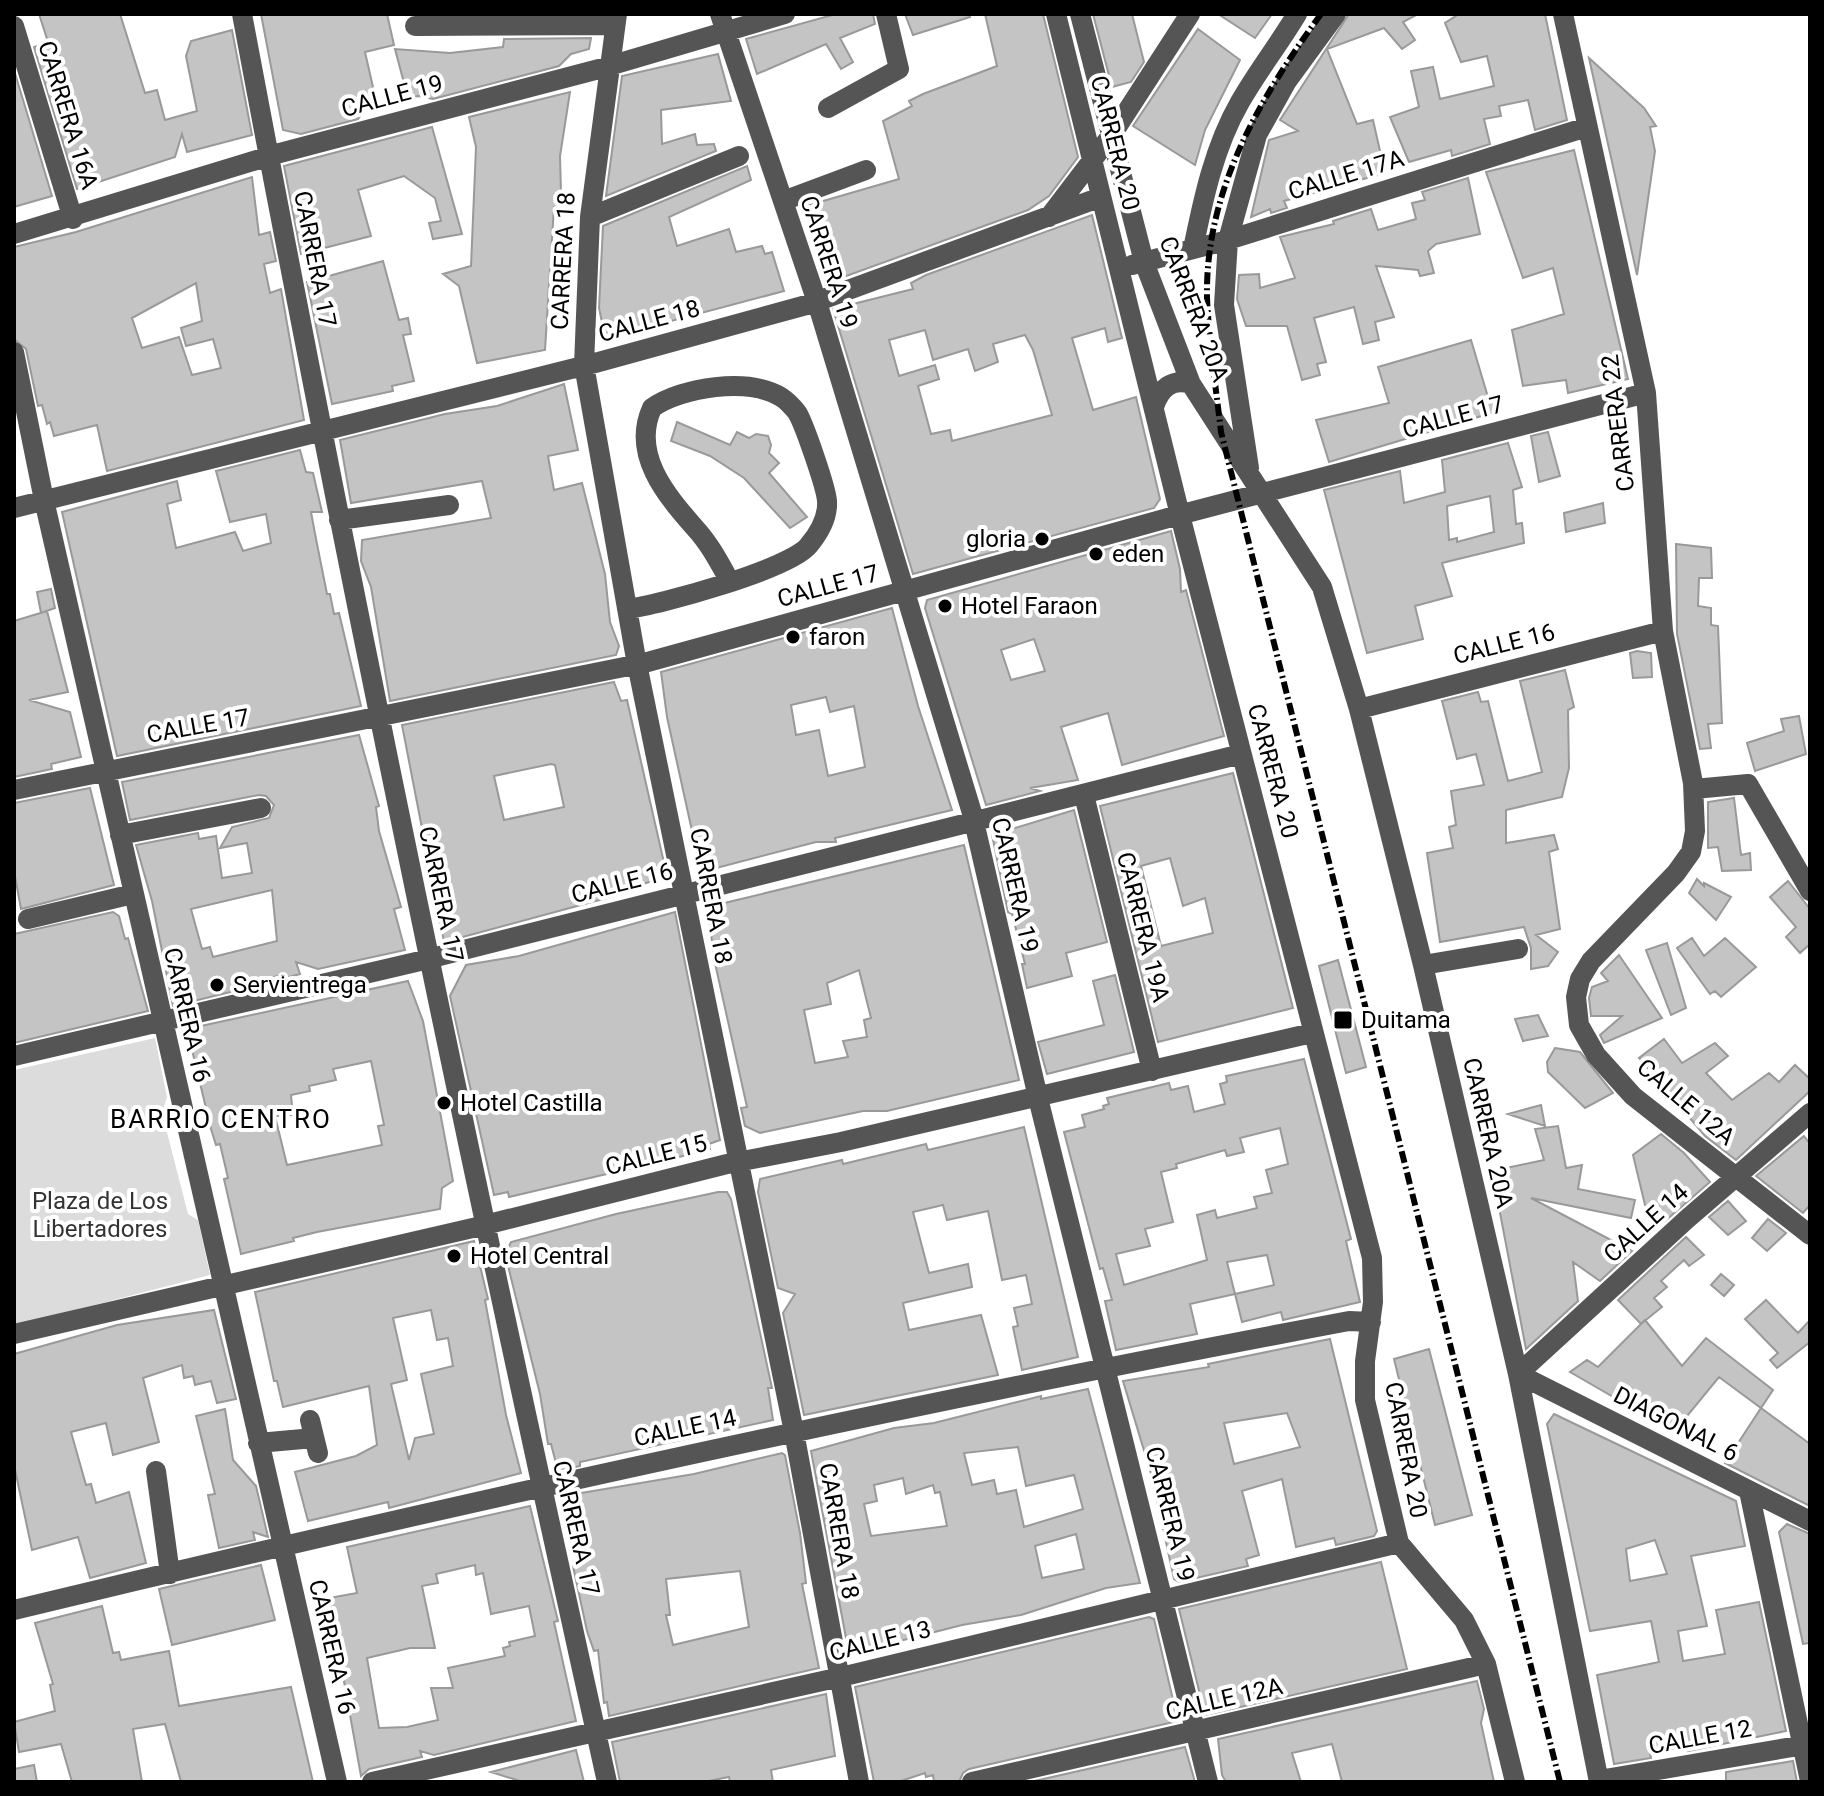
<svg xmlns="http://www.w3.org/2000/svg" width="1824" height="1796" viewBox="0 0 1824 1796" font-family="Roboto,sans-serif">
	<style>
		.green { fill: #dcdcdc }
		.building { fill: #c4c4c4; stroke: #999; stroke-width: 2; fill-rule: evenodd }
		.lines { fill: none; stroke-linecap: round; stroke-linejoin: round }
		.minor { stroke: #555; stroke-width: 20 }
		.rail { stroke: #000; stroke-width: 6; stroke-dasharray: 12 4 2 4; stroke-linecap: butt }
		.poi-dot { fill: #000; stroke: #fff; stroke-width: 3 }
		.labels { text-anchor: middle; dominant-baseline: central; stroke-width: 8; stroke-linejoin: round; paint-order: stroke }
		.street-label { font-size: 24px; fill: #000; stroke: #fff }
		.poi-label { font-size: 24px; fill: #000; stroke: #fff; text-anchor: start }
		.park-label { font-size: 24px; fill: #333; stroke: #fff }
		.neighbourhood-label { font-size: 26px; letter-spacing: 2px; fill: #000; stroke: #fff }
	</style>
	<rect width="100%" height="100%" fill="#fff"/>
	<path class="green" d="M155,1038L167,1097L162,1113L188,1214L198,1220L210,1275L14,1326V1070Z"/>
	<path class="building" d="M39,14H120L145,93L157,90L165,120L197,111L186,56L191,41L232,30L252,135L187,152L182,134L175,157L77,189L34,47L48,42Z
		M261,14H387L394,45L365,52L375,96L361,100L363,112L358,119L301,134L283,130Z
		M836,14H873L875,24L840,38L853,62L841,69L826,44L757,74L746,39Z
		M905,14H969L970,17L913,35Z
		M985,14H1043L1078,157L1049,196L1028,210L827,283L806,206L899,179L883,121L912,106L909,101L923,94L997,66Z
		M1093,14H1132L1144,62L1131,82L1112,87Z
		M1218,14H1272L1255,38Z
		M1349,14H1418L1403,22L1415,40L1402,49L1384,28L1327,49L1357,124L1373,120L1385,173L1284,201L1287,208L1271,213L1270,209L1251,217L1269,140L1298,131L1280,120Z
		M1459,14H1545L1567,120L1535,130L1528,100L1499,106L1501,116L1484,119L1490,144L1452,156L1451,150L1409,162L1390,117L1419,107L1411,71L1433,67L1440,99L1494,86L1487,56L1461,62L1445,23Z
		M1198,29L1240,60L1205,130L1195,165L1133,126Z
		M591,38L589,49L571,54L559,66L433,99L418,96L408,98L395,49L450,53L503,47L504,39Z
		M718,54L731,101L661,110L662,144L695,134L697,145L714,144L716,151L606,196L622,76Z
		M1589,58L1644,108L1656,126L1650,127L1655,151L1637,275Z
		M14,70L52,196L14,207Z
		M570,92L560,156L561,193L555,194L559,206L554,207L545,350L477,363L459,286L443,274L471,266L476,147L469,117Z
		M432,127L462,234L433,239L429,223L441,221L435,198L404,176L358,190L371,236L301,254L284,166Z
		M1574,150L1628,379L1568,393L1566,380L1523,386L1512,330L1564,314L1553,268L1523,278L1486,172Z
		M747,166L751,180L669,217L677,246L729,229L736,252L762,246L765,254L772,252L784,291L615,336L604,332L599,308L603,226Z
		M252,177L259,235L270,232L276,261L264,264L270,293L281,289L304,420L107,471L97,425L54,436L50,422L47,424L42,405L38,406L26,349L14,339V247L76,232ZM196,283L202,321L181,328L186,346L213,339L221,368L192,375L179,337L142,348L132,318Z
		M1468,178L1480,234L1436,244L1428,251L1434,273L1420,276L1418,270L1376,266L1394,317L1375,322L1379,340L1363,344L1354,307L1314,318L1326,362L1317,364L1320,375L1302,380L1287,326H1246L1237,299L1239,275L1259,274L1260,288L1295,278L1280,237L1334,224L1333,221L1371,209L1378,230L1416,219L1412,203L1425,200L1422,192Z
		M1092,215L1122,338L1108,342L1105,328L1072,338L1093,410L1136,397L1160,499L1154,508L913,574L833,309L913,289L911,283L926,275ZM925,330L933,360L968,349L975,371L998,362L993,344L1025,335L1033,350L1052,415L952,441L950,430L931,434L918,386L939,379L935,365L899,376L889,340Z
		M383,261L399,320L408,318L411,334L403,335L414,381L392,386L393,391L332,404L307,282Z
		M1471,340L1488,397L1493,396L1498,411L1329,462L1316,420L1389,403L1378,367Z
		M564,384L578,450L548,456L554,490L582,483L605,574L610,622L619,646L616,655L390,701L371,587L361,561L362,540L491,518L482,481L351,503L340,440L445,414L497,406Z
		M677,422L730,445L737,432L749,438L756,434L768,436L771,445L769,453L779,463L769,473L807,517L790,528L744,478L710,456L671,441Z
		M1548,432L1560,476L1539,482L1531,436Z
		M1508,443L1522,487L1513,490L1516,524L1522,523L1524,543L1442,563L1452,596L1415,606L1423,639L1367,653L1324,490L1400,471L1404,503L1445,492L1442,460ZM1490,496L1494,532L1457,542V538L1449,540L1447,506Z
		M300,450L306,472L313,473L322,512H311L316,539L327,594H330L334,614L339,613L361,706L117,756L62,512L177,481L181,500L167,504L176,548L235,532L243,551L271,543L266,514L230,522L216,471Z
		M1603,503L1605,523L1566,532L1564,513Z
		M1171,531L1180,569L1181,592L1186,590L1224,736L1122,765L1108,713L1061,727L1078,780L1030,788L1040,791L986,805L925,608L927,600ZM1034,639L1045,671L1011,680L1001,650Z
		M1676,544L1711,548L1712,578H1699L1698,606L1711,608V625L1718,626L1722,723L1708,724L1711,748L1700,749L1677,634Z
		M51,589L55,608L41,613L37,592Z
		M892,608L918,706L952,810L835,838L836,842H816L701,872L667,717L661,672ZM826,697L830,712L854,706L865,767L828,776L819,730L796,735L791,705Z
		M47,611L68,692L29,700L70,712L81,757L51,764L52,769L14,777V621Z
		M1637,651L1651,653L1652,677L1633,678L1630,653Z
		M1565,670L1574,707L1568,710L1569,768L1562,797L1506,810V843L1554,835L1558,849L1549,852L1560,929L1536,935L1558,952L1548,966L1531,969V948L1524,927L1440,942L1427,853L1453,848L1449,827L1456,825L1451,791L1484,785L1476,754L1457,759L1442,701L1478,692L1481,702L1488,701L1508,781L1528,776L1542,772L1520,681Z
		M614,682L621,701L627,700L667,876L628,889L629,892L444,942L402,725ZM551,764L555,765L564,807L504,820L494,776Z
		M1799,716L1806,754L1755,771L1747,743L1784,731L1781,719Z
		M359,735L379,806L376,807L379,831L401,907L394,909L405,950L318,969L296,962L300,974L282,979L281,975L250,984L251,987L173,1006L152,901L136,845L198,833L199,839L216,836L222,878L252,873L247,843L220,848L232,827L269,818L274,805L266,796L259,795L130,820L122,782ZM272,890L277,941L213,957L210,947L202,949L191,909Z
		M1233,773L1293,1008L1158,1042L1100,806ZM1170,858L1183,906L1205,898L1213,933L1161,946L1141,866Z
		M90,788L114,885L21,909L14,871V803Z
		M1734,798L1741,855L1750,853L1751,870L1722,871L1718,847L1708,848V802Z
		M1074,810L1107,942L1066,953L1072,976L1027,988L1022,964H1025L1012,914L1008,912L992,835Z
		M964,845L1019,1080L887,1111H863L760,1133L745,1126L741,1108L747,1107L715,963L708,912L712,906ZM859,970L871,1018L864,1020L867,1037L843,1041L848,1057L815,1063L804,1010L831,1004L827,983Z
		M1697,879L1704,886V883L1731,897L1716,920L1689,893Z
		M1788,881L1810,909V944L1800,953L1786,937L1796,927L1770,897Z
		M113,912L119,916L125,939L128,938L148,1011L14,1043V934Z
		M675,912L720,1140L709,1144L710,1149L679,1157L509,1197L508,1192L494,1195L450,996L466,965L519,956Z
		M1692,938L1704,956L1725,938L1756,967L1721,997L1715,991L1710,994L1677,948Z
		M1667,943L1686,1008L1671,1015L1646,950Z
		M1619,955L1662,1018L1604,1043L1600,1035L1622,1016H1591L1589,998L1592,987L1608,981L1601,973Z
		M1338,960L1366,1067L1346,1073L1319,966Z
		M1115,975L1134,1052L1047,1074L1038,1042L1104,1025L1093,981Z
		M408,981L423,1021L453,1181L442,1188L440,1209L317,1232L293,1238L294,1241L241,1254L224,1179L228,1178L220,1144L216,1145L211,1129L187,1029ZM371,1061L384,1125L378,1126L382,1145L287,1165L275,1116L293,1115L291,1095L310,1091L309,1086L336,1080L333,1069Z
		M1538,1015L1548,1036L1523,1041L1515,1019Z
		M1664,1039L1682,1063L1715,1043L1728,1056L1706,1073L1732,1100L1769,1073L1779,1082L1795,1065L1810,1079V1091L1736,1160L1705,1136L1639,1058Z
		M1555,1048L1580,1052L1613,1093L1585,1108L1548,1072L1547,1062Z
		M1304,1059L1351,1239L1346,1241L1360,1302L1283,1320L1281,1312L1242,1322L1235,1294L1190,1304L1197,1334L1116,1350L1105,1301L1112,1300L1103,1268L1100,1269L1064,1132L1085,1127L1082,1115L1104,1109L1103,1106L1109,1104L1107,1098L1169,1083L1171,1090L1188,1086L1194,1112L1225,1104L1220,1084L1227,1082L1226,1076ZM1280,1128L1288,1164L1266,1170L1272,1193L1254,1197L1257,1208L1217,1218L1215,1210L1197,1215L1207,1260L1124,1285L1116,1254L1150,1246L1145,1229L1173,1222L1161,1172L1177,1168L1176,1164L1225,1150L1227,1156L1244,1152L1240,1138ZM1267,1255L1274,1285L1235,1294L1227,1262Z
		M1541,1105L1545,1126L1508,1114Z
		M1558,1126L1566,1168L1582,1165L1578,1189L1635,1200L1631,1218L1531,1198L1632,1251L1600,1281L1573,1262L1578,1301L1526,1349L1492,1171L1544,1160L1535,1129Z
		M1024,1127L1078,1357L1022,1370L1013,1327L1018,1326L1014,1308L1032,1304L1026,1275L1002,1280L988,1211L947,1220L943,1205L913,1212L929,1273L968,1264L972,1287L903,1303L909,1330L981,1315L998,1375L804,1415L783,1313L795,1294L778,1288L758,1192L760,1179L842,1160L843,1164L926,1144L928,1150Z
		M1661,1134L1684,1153L1710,1182L1664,1222L1645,1205L1633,1155Z
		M1804,1136L1810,1144V1205L1803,1213L1756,1176Z
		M718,1192H727L731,1199L772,1388H768L773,1420L580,1462V1466L558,1471L551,1444H548L540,1394L505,1254L511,1242L616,1214Z
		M1728,1201L1746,1221L1728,1235L1709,1217Z
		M1768,1219L1786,1233L1767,1251L1752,1238Z
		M1686,1237L1704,1255L1689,1266L1684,1260L1661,1281L1667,1287L1654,1298L1662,1307L1641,1324L1618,1300Z
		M474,1241L488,1299L485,1300L506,1415L521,1473L389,1508L388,1502L308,1521L295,1472L356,1456L377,1445L369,1386L283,1407L277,1381H274L255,1292ZM431,1310L437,1340L448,1338L453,1366L421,1374L434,1434L415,1438L409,1460L391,1384L407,1380L393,1318Z
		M1721,1274L1734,1285L1724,1296L1711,1285Z
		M1766,1300L1798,1333L1810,1320V1342L1777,1368L1770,1360L1778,1353L1745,1319Z
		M214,1310L236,1399L217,1403L211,1381L195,1385L193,1376L184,1378L182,1365L143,1378L159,1442L113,1455L106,1423L71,1432L86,1485L91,1484L96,1503L129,1492L146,1563L90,1578L78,1537L32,1550L14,1465V1354L117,1325Z
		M1645,1320L1682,1366L1706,1338L1773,1390L1761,1408L1719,1377L1674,1432L1570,1372L1587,1360L1598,1367Z
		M1330,1339L1377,1531L1374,1536L1336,1545L1334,1538L1296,1547L1282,1479L1242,1491L1259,1555L1246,1559L1248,1566L1179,1582L1174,1579L1152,1477L1123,1381L1209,1367L1208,1364ZM1287,1413L1300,1447L1234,1464L1224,1423Z
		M1429,1349L1472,1515L1435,1525L1394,1359Z
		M1088,1389L1140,1583L1106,1588L1021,1615L962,1625L849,1654L811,1451L894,1428L934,1423L1041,1396V1399ZM1018,1447L1026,1486L1074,1475L1083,1509L1024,1527L1016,1490L997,1494L994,1480L972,1485L964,1453ZM903,1478L906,1494L933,1485L935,1493L940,1492L947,1526L871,1536L864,1504L877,1501L874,1485ZM1076,1534L1084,1569L1042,1578L1035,1546Z
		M1761,1408L1810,1444V1506L1725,1463Z
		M225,1409L233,1460L256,1486L268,1537L253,1532L255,1540L219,1548L208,1495L215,1494L196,1416Z
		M1554,1414L1736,1501L1745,1546L1691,1556L1707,1626L1678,1631L1683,1661L1725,1654L1716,1610L1759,1602L1786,1731L1688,1751L1687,1746L1650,1753L1651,1758L1614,1764L1597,1675L1659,1662L1651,1621L1590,1631L1547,1424ZM1655,1540L1667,1574L1630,1581L1626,1549Z
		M782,1453L785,1455L800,1533L806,1583L802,1584L819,1668L609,1716L607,1702L604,1703L598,1650L594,1651L587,1631L573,1566L582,1564L563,1496L694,1474ZM740,1571L749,1627L673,1645L666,1615H670L666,1579Z
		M530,1506L558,1621L554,1622L576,1721L434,1755L420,1751L422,1757L369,1769L361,1776L329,1598L357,1593L347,1547ZM475,1565L476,1575L483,1573L491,1614L529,1606L535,1636L509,1642L510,1646L503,1648L505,1656L448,1668L453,1688H431L438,1720L407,1727L379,1728L367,1658L410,1648H435L422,1586L438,1583L436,1574Z
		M1787,1524L1810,1534V1643L1803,1644L1779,1532Z
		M1381,1562L1407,1669L1205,1715L1179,1609Z
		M261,1565L275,1620L172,1645L159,1589Z
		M102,1606L113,1653L119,1652L121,1660L169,1651L179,1706L291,1687L313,1782H181L165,1724L133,1729L142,1782H72L61,1744L19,1752L14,1722L55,1711L50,1685L53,1684L35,1623Z
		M1149,1617L1154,1619L1178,1721L969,1769L963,1773L959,1782H934L933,1775L926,1777L925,1773L898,1782H874L855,1687Z
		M1477,1681L1484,1709L1481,1723L1494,1782H1342L1332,1744L1292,1753L1301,1782H1226L1222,1775L1218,1739Z
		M826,1694L835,1756L771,1770L773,1782H730L729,1777L704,1782H620L612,1742Z
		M1185,1747L1195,1782H1030Z
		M576,1750L584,1782H523L491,1772Z
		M1793,1761L1797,1782H1726V1772Z
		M34,1765L37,1782H14V1769Z"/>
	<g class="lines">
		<path class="minor" d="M242,14C353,606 476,1194 607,1782
			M617,14L590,217L584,365L636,659L794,1432L859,1782
			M720,14L817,302L972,813L1040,1106L1208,1782
			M1056,14L1182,523L1372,1258L1373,1302L1365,1361V1400L1399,1543L1464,1620L1486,1664L1515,1782
			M1080,14L1144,262L1191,384L1322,587L1359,709L1423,965L1518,1374L1599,1782
			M1563,14L1646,393L1663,631L1693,783L1695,831L1691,852L1676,873L1591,961L1580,979L1576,997L1579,1025L1596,1055L1633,1096L1810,1235
			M14,26L73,219
			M415,26L615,25
			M828,108L899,69L886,14
			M783,201L866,170
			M590,217L739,156
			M1049,217L1113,133L1190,14
			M14,234L276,154L599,69L785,14
			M1193,249C1203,200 1214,147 1240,102C1257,72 1279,44 1297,14
			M1132,265L1228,240L1587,127
			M14,352L44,500L337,1782
			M1154,407C1160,388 1172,378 1191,384
			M1249,468L1224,305L1228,240L1257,135L1287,81L1336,14
			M14,508L595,363L810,304L1101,197
			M339,520L449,505
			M627,609C659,605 791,569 809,545C819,533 828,517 827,501C826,487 805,427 798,414C795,409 786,400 781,397C748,377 682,387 652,408C631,454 666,495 695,528C709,543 719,562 729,580
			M1359,709L1663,631
			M1694,789L1748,784L1810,891
			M14,790L644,663L1175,516L1646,393
			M1084,795L1152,1071
			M120,835L261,808
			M28,919L133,894
			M1423,965L1518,949
			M14,1056L416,962L1241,754
			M14,1334L477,1227L727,1164L841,1142L1312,1033
			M1518,1374L1687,1219L1810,1113
			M1518,1374L1810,1521
			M310,1420L318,1453
			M258,1443L314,1438
			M156,1471L170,1574
			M1749,1491L1810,1781
			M14,1610C457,1503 901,1405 1349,1321L1371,1322
			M1599,1780L1810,1744
			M372,1782L845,1676L1399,1543
			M972,1782L1486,1664"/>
		<path class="rail" d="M1321,14C1260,98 1205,190 1207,298C1209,343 1216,388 1221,432L1560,1782"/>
	</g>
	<g class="poi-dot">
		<circle cx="1042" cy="539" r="8"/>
		<circle cx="1096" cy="554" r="8"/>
		<circle cx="945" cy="606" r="8"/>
		<circle cx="793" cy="637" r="8"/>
		<circle cx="217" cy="985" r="8"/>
		<rect x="1333" y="1010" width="20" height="20" rx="4"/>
		<circle cx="444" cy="1103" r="8"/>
		<circle cx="454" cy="1256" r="8"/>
	</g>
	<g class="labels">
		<g class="street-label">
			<text transform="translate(392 96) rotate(-15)">CALLE 19</text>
			<text transform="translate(68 115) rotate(73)">CARRERA 16A</text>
			<text transform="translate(1115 143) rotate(76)">CARRERA 20</text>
			<text transform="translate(1346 175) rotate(-17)">CALLE 17A</text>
			<text transform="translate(315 259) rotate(79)">CARRERA 17</text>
			<text transform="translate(563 261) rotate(-87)">CARRERA 18</text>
			<text transform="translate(829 262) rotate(72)">CARRERA 19</text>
			<text transform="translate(1194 309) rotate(69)">CARRERA 20A</text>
			<text transform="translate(649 321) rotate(-15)">CALLE 18</text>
			<text transform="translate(1453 417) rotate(-15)">CALLE 17</text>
			<text transform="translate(1618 423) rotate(-97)">CARRERA 22</text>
			<text transform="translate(828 586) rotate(-15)">CALLE 17</text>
			<text transform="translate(1504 644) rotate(-14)">CALLE 16</text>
			<text transform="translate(198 726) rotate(-10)">CALLE 17</text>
			<text transform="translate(1273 771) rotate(75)">CARRERA 20</text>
			<text transform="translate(622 883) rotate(-14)">CALLE 16</text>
			<text transform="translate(1015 885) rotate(77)">CARRERA 19</text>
			<text transform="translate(441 894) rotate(78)">CARRERA 17</text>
			<text transform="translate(711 896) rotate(79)">CARRERA 18</text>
			<text transform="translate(1143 927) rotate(76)">CARRERA 19A</text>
			<text transform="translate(187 1015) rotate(77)">CARRERA 16</text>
			<text transform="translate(1686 1102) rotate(40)">CALLE 12A</text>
			<text transform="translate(1488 1133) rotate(77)">CARRERA 20A</text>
			<text transform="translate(656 1155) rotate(-14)">CALLE 15</text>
			<text transform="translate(1646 1223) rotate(-42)">CALLE 14</text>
			<text transform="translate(1676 1424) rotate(27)">DIAGONAL 6</text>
			<text transform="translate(685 1428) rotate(-12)">CALLE 14</text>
			<text transform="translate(1406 1450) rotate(79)">CARRERA 20</text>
			<text transform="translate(1170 1514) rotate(76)">CARRERA 19</text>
			<text transform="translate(576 1528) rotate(77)">CARRERA 17</text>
			<text transform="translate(839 1531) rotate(80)">CARRERA 18</text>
			<text transform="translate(880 1641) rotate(-14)">CALLE 13</text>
			<text transform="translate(332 1647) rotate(77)">CARRERA 16</text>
			<text transform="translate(1224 1699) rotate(-13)">CALLE 12A</text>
			<text transform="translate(1700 1737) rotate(-10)">CALLE 12</text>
		</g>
		<g class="poi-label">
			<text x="1026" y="539" text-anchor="end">gloria</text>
			<text x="1112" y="554">eden</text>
			<text x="961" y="606">Hotel Faraon</text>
			<text x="809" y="637">faron</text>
			<text x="233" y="985">Servientrega</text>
			<text x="1361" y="1020">Duitama</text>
			<text x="460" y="1103">Hotel Castilla</text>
			<text x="470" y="1256">Hotel Central</text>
		</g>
		<g class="park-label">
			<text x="100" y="1201">Plaza de Los<tspan x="100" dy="28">Libertadores</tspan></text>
		</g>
		<g class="neighbourhood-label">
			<text x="221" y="1119">BARRIO CENTRO</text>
		</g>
	</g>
	<rect width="1824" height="1796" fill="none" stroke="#000000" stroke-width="32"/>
</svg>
